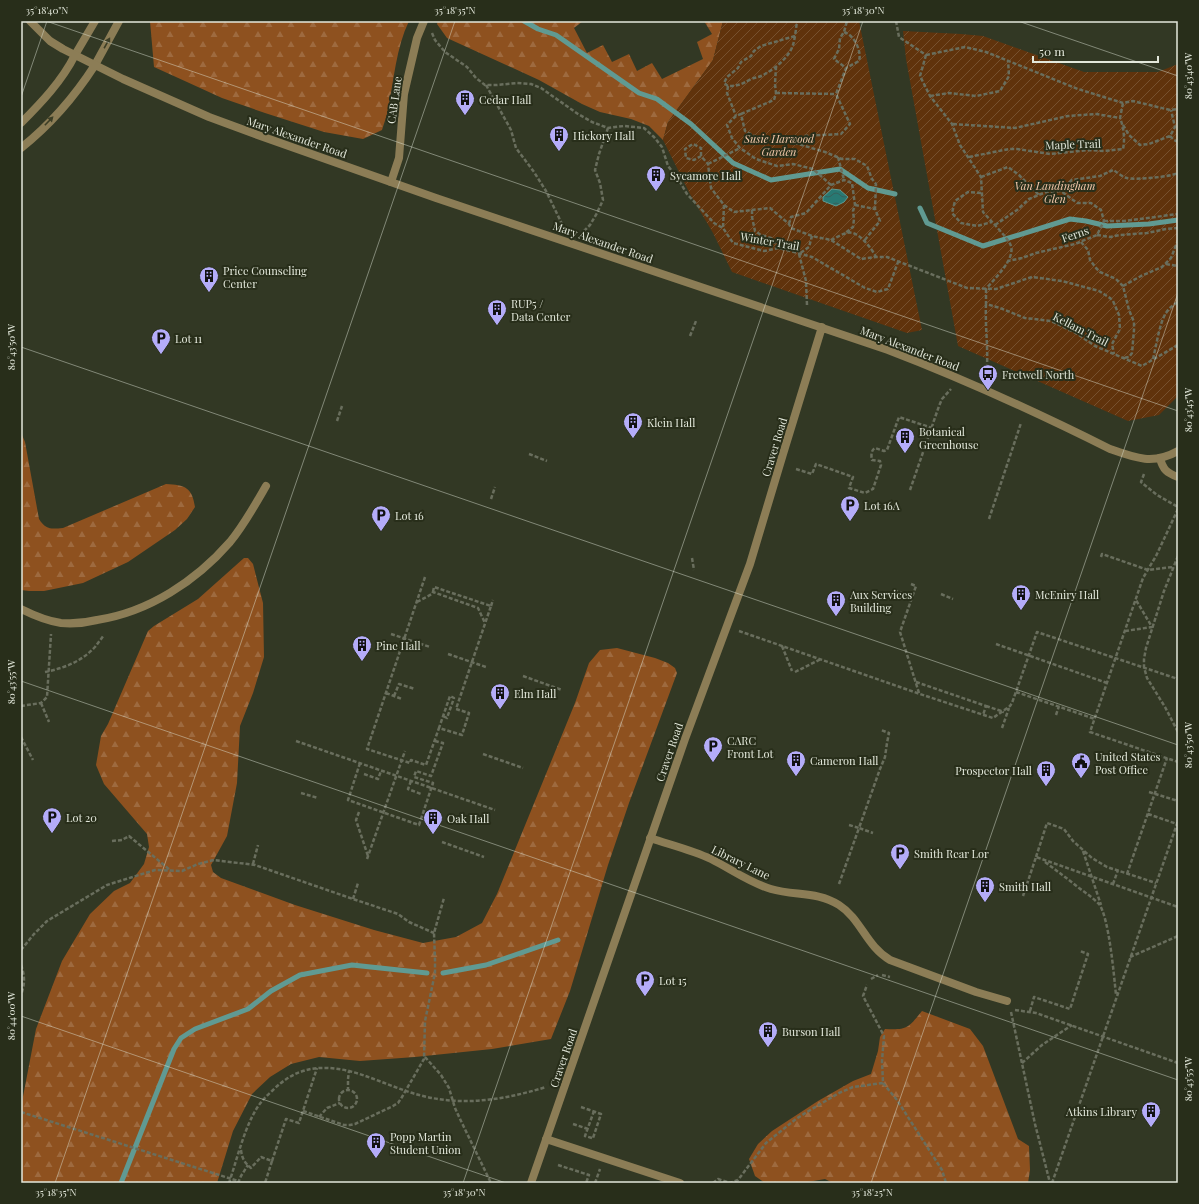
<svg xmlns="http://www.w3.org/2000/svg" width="1199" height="1204" viewBox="0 0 1199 1204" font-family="'Playfair Display',serif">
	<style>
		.forest { fill: url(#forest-firs) }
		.garden { fill: url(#garden-furrows) }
		.water { fill: url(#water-waves); stroke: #609a92 }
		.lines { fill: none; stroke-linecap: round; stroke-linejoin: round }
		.stream { stroke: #609a92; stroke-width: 5 }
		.path { stroke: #696e5d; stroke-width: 2.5; stroke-dasharray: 4 2; stroke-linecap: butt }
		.service { stroke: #8c7d56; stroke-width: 8 }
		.minor { stroke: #8c7d56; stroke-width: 8 }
		.tertiary { stroke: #8c7d56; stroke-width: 8 }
		.oneway { fill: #3c3e26 }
		.ticks { fill: none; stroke: #e3e8db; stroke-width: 1; stroke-opacity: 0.45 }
		.labels { text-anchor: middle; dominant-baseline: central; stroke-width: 4; stroke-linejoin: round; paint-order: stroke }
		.poi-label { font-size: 11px; fill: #e3e8db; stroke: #282e1a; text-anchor: start }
		.street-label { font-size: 11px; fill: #e3e8db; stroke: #282e1a }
		.park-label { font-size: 11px; font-style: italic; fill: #f4c8ab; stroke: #282e1a }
		.neatline { fill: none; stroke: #e3e8db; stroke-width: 1.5 }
		.ticks-label { font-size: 10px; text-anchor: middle; fill: #e3e8db }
	</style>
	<defs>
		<pattern id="forest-firs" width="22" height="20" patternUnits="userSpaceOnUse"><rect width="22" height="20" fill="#8e511f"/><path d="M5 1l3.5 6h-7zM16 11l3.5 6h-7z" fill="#9e6a3f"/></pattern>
		<pattern id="garden-furrows" width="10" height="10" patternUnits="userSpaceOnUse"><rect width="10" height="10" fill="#60330c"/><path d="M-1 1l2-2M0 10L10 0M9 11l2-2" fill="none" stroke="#77512f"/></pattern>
		<pattern id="water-waves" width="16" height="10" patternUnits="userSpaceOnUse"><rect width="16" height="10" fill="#287973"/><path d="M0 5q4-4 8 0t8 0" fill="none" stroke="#36605a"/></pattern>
	</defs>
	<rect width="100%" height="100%" fill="#323824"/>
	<path class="forest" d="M150,21H409C396,48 394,80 388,109C387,116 384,123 382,130L363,139L324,132L265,113L222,98L187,82L154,67Z
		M438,21H583L574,28L587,53L603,45L612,62L629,54L637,71L652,63L662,79L703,59L697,42L712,34L704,21H723L713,60L668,122L663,140L649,126L631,119L600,112L582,104L539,80L447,38L437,24Z
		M21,433L22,435L25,442L39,519C46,530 51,529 63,528L166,484C185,485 192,487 195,507L187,519L175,530L128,562L83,583L44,591H29L21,590Z
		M244,558H248L253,564L263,603L264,657L253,693L240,726L237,783L227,836L211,865L213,872L221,878L295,905L374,930L423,943L456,937L482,923L497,894L575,703L589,663L600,650L617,648L655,658L668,663L675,668L677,673L629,803L608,865L570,991L551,1039L492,1049L415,1057L360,1061L319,1057L291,1064L270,1077L252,1094L233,1131L217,1183H21V1107L36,1029L62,961L90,914L114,891L130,883L144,864L149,847L147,834L104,784L96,765L101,736L108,724L148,631L154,626L198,599Z
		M922,1011L970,1029L983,1046L1018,1139L1029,1146L1030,1170L1028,1183H833L825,1179L802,1183H765L755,1176L749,1159L758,1144L772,1131L818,1101L853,1081L871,1074L878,1051L880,1037L885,1029C908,1030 908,1028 922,1011Z"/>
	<path class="garden" d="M723,21H859L922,330L907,333L732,272L713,233L690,194L663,140L668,122L713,60Z
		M903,31L961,34L983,36L1084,72H1158L1178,64V396L1159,415L1128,421L958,346L906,59Z"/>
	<path class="water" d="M832,189L840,190L848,197L844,202L836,206L823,201V197Z"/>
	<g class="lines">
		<path class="stream" d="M524,21L538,29L556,35L639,93L657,99L691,124L733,163L771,180L840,169L868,188L895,194
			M920,208L927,223L983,246L1070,219L1086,221L1107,226L1149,224L1178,220
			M443,973L486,965L558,940
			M121,1183L174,1049L181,1038L195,1029L248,1009L271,991L300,975L352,965L427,973"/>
		<path class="path" d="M896,21L899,37L926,55
			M844,32C854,35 862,51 859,61L846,68
			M432,33L435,40L445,52L467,67L476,78L485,85H497L517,83L531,84L541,88L578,114L592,122L608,128L624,126L644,128L654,137L662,147L668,166L677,177L687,194L714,223L723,228
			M795,36L761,46L754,51L751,56L741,62L738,68L727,77L724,83L728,86C739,86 742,84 751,79C756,77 761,77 765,74C776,68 789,57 793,45C795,38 796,29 797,21
			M926,55L920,76L930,96L952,124L960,145L981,177L983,212C989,219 1009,239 1011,246C1015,260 994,279 986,289
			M926,55L965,47L986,52L1078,89L1123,103L1133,101L1170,110L1178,109
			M486,85L511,130L516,148L534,172L546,191L562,224
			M728,86L727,93L736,116
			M776,93L836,94
			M930,96L949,93L976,96L1000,91L1009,76L1008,60
			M741,114L774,100L776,93L775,84L776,67
			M953,124L1015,128L1068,116L1096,114L1120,118L1123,103
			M1123,125L1129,135L1140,145L1149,144L1170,136L1175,127L1171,110
			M1170,136L1174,140L1178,142
			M795,143L803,136L841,134L850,124L836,94L846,68L834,59L839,49L840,38L844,32L847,21
			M701,156V148L693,144L685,149L686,158L694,160L701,156L708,164L711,188L724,205L723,228L733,243L764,251L779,248L812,257L865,288L877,292L888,289L898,262
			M838,157L844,180
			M969,157L1009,149H1017L1050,154L1089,150L1104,151L1123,149C1125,140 1124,128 1120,118
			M708,164L740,148
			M981,177L1008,167L1019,175L1039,195
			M831,185L813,169L793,164L777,166L756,159L740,148L732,138L727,125L736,116L741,114L745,131L756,137L785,140L825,152L842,159H855L867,166L872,179L876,184L875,209L880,221L864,241
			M1061,191L1072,180L1100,176L1113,170C1117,172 1122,177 1127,178C1134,180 1171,177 1178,173
			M981,193L968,192L955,201L952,213L961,223L977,226L992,222
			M724,205L734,212L770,208L789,224L791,228L812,236L831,240L861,259L876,257H887L967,288L996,289L1032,277L1062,281L1099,291L1110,298L1113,301L1119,315L1120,329L1112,344L1114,354
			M855,205L875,209
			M752,210V217L755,231L761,235L771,238L779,248
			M1104,221H1124L1178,214
			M789,224L791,217L806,213L831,185L844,180L852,183L855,205L853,211L854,219L853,227L844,234
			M995,225L1017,210L1029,199L1046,192L1061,191L1077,203H1091L1101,210L1104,221L1097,235L1075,244L1036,253L1022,258L1008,261
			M584,231L590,225L597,213L603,200L600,183L595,170L599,154L608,128
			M1097,235L1110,237L1120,235L1147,233L1166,229L1178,228
			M831,240C838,237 846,231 853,233C862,236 872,249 876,257
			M1081,242L1088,250L1090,260L1096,268L1100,272L1116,279L1123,286L1129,310L1134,322V330L1132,353L1129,357L1124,358
			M1166,264L1178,266
			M1123,286L1141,276L1162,267L1171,258L1178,240
			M986,289V304L1000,308L1025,318L1051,321L1076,333L1095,346L1142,366L1178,345
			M986,304C985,325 988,345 987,366
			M807,305L806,281L799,254L809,247L812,236
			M690,336L696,321
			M1153,359C1156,347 1160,321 1166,313C1169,308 1173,305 1178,302
			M337,421L342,406
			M529,454L547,461
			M796,469L812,474L816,464L853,477L849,488L865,493L873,489L881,465L880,461L872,460C871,456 871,450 875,448L884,451L887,450L899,417L932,428
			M1144,474L1141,482L1157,495L1178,507
			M910,490L939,406L942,399L951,389
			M491,499L495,487
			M1178,509L1156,556L1143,578L1090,732L1178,762
			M989,519L1021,423
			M1178,556L1164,591L1146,648L1144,659V667L1147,678L1165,707L1178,732
			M1101,557L1102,554L1148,570L1173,567
			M692,558L694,570
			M425,577L367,749L410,763L411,760L426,765L439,728
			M911,584L916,586L900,632L919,693
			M894,590L912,597
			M433,592L434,587L491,606L456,709L469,713L462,735L439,728L450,696L454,698L447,718L443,716
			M941,594L953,599
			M417,602L432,594L433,592L478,608L485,623
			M491,606L493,600
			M739,631L920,694L993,718L1010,706L1012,703L1037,632L1178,679
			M1125,631L1152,627L1136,600
			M391,634L430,647
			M996,644L1107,683
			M782,646L792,671
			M448,654L486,667
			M45,672C64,668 81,662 95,647C98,643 101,639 104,635
			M795,672L821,659
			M523,676L562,690
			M916,682L986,706L983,715
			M1016,692L1095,719
			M386,693L402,699
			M394,696L399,684L415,689
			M41,703L49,722
			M21,706L41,703L47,697L51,634
			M986,706L1004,712
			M1056,715L1059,706
			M1002,728L1009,708
			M21,737L33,760
			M296,741L495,810
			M483,754L523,768
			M360,763L348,800L419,825L433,783L414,777L416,771L431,776L443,743L435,741
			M364,774L378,779L381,771
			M411,781L408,789L421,794
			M1149,792L1178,801
			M301,793L318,798
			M359,812L356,820L368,856
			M1148,814L1177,824
			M849,825L859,828L880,769L885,757L887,743L889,733L881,730
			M112,841L122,840L129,836L170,870
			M442,842L484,857
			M1083,851L1101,905
			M1036,857L1047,823L1064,829L1073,841L1083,850L1092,858L1107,867L1156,883
			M367,859L405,751
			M1045,862C1057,871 1068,879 1079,888C1086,893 1093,898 1099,904C1109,917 1114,976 1116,995
			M253,864L258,845
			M1127,874L1167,758
			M839,884L859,828L873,833
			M1113,884L1118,870
			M1023,896L1036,857L1178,907
			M353,899L358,883
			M21,950L34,934L47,921L107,885L155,870L182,871L198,864L214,860L255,865L353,899L398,914L409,922L434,933
			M1130,957L1178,936
			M21,965C25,976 25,984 21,995
			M882,975L890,977
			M871,979L878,975
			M1015,1010L1036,1013L1178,1063
			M1030,1011L1034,997L1070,1009L1088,954L1080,951
			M1011,1012L1035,1124L1050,1183
			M425,1057L441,1075L449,1088L455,1108L461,1121L491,1183
			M1022,1063L1042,1045L1072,1025
			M883,1083L897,1100L942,1170L946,1183
			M339 1099a9 9 0 1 1 18 0a9 9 0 1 1-18 0Z
			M348,1091V1079L349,1071
			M581,1107L601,1114L593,1138
			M303,1111L344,1125H350L355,1124L393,1106L398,1103L402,1097L424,1059L425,1021L435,973V960L434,933L444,898
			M21,1112L238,1181
			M319,1117L327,1108L340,1103
			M573,1124L588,1129
			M592,1138L585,1136L594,1111
			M241,1150C242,1159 245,1163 251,1168L261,1157L272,1161L265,1183
			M272,1161L286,1119L299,1123L317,1068
			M558,1165L589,1175L586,1183
			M229,1183C236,1162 243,1134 253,1115C258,1105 264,1098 272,1091C295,1068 318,1064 349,1071C376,1078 400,1091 427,1097C467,1106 507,1099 546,1087
			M238,1183L241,1176L248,1165
			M595,1183L600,1169
			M713,1183L718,1179L730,1183L738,1180L766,1143L796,1119L807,1112L839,1093L853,1087L883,1083L882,1061L884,1036L863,996L867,985
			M1052,1183L1178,821"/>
		<path class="service" d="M391,182L399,158L404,94L417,38L424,21
			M1160,458C1163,470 1167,473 1178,477
			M650,838C671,845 692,850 711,859C731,869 750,883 771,889C795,896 817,891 839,905C861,919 866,946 890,960L976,992L1007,1001
			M546,1139L680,1183"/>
		<path class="minor" d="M75,55L95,21
			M95,65L119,21
			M21,609C33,615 47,621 61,623C73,624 85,623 97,620C149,612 196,581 230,542C244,525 255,505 266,486"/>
		<path class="tertiary" d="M30,21L50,41L63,49L123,79L209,117L255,134L436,198L888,350C964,379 1038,413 1110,449C1135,458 1153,465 1178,451
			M21,123C41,103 62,81 75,55
			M21,148C50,125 75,96 95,65
			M531,1183L685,739L750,564L783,454L822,327"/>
	</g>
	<defs><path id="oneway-solid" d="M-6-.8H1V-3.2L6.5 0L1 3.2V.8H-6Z"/></defs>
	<g class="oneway">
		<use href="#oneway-solid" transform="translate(107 43) rotate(-61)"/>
		<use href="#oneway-solid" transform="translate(49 121) rotate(-46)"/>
	</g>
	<path class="ticks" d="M46,21L1178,411M1018,21L1178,76M21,97L47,21M21,347L1178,745M21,681L1178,1080M21,1016L506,1183M55,1183L455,21M463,1183L863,21M871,1183L1178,293"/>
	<defs>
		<g id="building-pin" transform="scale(1)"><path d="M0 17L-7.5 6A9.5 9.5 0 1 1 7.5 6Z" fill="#b4acf9" stroke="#282e1a"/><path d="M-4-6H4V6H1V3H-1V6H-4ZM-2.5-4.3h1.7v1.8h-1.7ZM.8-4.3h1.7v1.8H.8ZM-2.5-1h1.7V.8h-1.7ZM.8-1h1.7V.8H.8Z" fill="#111"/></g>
		<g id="parking-pin" transform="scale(1)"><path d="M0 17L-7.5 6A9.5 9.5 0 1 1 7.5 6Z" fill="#b4acf9" stroke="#282e1a"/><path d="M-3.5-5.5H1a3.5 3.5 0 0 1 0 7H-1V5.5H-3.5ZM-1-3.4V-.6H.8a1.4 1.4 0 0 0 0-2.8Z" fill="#111"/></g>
		<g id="bus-pin" transform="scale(1)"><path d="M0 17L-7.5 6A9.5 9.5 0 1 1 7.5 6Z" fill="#b4acf9" stroke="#282e1a"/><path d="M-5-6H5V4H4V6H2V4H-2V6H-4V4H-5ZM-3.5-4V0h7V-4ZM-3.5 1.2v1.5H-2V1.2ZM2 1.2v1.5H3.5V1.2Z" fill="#111"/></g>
		<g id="civic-pin" transform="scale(1)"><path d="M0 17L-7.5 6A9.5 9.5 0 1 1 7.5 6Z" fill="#b4acf9" stroke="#282e1a"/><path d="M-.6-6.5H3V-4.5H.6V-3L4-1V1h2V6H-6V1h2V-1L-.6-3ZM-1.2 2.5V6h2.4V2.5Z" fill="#111"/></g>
	</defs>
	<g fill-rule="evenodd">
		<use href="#building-pin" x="465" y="99"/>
		<use href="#building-pin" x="559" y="135"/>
		<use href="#building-pin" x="656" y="175"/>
		<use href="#building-pin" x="209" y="276"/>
		<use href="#building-pin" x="497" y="309"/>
		<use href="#parking-pin" x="161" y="338"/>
		<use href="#bus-pin" x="988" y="374"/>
		<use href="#building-pin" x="633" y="422"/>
		<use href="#building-pin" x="905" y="437"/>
		<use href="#parking-pin" x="850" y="505"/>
		<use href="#parking-pin" x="381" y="515"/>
		<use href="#building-pin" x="1021" y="594"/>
		<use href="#building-pin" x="836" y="600"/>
		<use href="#building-pin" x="362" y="645"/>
		<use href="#building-pin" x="500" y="693"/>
		<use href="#parking-pin" x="713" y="746"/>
		<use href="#building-pin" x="796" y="760"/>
		<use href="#civic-pin" x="1081" y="762"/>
		<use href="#building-pin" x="1046" y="770"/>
		<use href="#parking-pin" x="52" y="817"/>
		<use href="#building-pin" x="433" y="818"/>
		<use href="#parking-pin" x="900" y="853"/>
		<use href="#building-pin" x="985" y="886"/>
		<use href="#parking-pin" x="645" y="980"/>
		<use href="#building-pin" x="768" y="1031"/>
		<use href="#building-pin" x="1151" y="1111"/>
		<use href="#building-pin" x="376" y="1142"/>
	</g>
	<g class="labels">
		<g class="poi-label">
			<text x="479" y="99">Cedar Hall</text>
			<text x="573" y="135">Hickory Hall</text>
			<text x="670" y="175">Sycamore Hall</text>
			<text x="223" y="270">Price Counseling<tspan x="223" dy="13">Center</tspan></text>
			<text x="511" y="303">RUP5 /<tspan x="511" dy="13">Data Center</tspan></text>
			<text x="175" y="338">Lot 11</text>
			<text x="1002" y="374">Fretwell North</text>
			<text x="647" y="422">Klein Hall</text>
			<text x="919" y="431">Botanical<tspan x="919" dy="13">Greenhouse</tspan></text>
			<text x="864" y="505">Lot 16A</text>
			<text x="395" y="515">Lot 16</text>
			<text x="850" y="594">Aux Services<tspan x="850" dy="13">Building</tspan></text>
			<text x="1035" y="594">McEniry Hall</text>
			<text x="376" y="645">Pine Hall</text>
			<text x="514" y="693">Elm Hall</text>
			<text x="727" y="740">CARC<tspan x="727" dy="13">Front Lot</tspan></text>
			<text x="1095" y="756">United States<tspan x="1095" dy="13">Post Office</tspan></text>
			<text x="810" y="760">Cameron Hall</text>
			<text x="1032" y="770" text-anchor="end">Prospector Hall</text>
			<text x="66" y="817">Lot 20</text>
			<text x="447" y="818">Oak Hall</text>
			<text x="914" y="853">Smith Rear Lor</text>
			<text x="999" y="886">Smith Hall</text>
			<text x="659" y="980">Lot 15</text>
			<text x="782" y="1031">Burson Hall</text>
			<text x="1137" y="1111" text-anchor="end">Atkins Library</text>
			<text x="390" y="1136">Popp Martin<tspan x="390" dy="13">Student Union</tspan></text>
		</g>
		<g class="street-label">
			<text transform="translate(394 100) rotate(-82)">CAB Lane</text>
			<text transform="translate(297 137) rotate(19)">Mary Alexander Road</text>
			<text transform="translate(1073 144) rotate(-2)">Maple Trail</text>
			<text transform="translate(1075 234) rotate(-19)">Ferns</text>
			<text transform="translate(770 241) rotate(10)">Winter Trail</text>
			<text transform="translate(603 242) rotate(19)">Mary Alexander Road</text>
			<text transform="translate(1081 329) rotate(27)">Kellam Trail</text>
			<text transform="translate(910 348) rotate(21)">Mary Alexander Road</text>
			<text transform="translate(774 447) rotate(-73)">Craver Road</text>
			<text transform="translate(669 752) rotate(-71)">Craver Road</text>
			<text transform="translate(741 862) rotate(26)">Library Lane</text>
			<text transform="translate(563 1058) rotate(-71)">Craver Road</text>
		</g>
		<g class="park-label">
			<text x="779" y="138">Susie Harwood<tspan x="779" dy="13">Garden</tspan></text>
			<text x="1055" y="185">Van Landingham<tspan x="1055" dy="13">Glen</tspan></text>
		</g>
	</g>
	<rect width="1199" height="1204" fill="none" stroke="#282e1a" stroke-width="44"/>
	<path d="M1033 56v6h125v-6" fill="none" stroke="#e3e8db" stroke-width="2"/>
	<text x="1039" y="56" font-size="12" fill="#e3e8db" stroke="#282e1a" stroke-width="3" paint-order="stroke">50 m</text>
	<rect x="22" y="22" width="1155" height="1160" class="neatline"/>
	<g class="ticks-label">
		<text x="47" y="14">35°18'40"N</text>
		<text x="455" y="14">35°18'35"N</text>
		<text x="863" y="14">35°18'30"N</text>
		<text transform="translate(1188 76) rotate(-90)" y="4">80°43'40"W</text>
		<text transform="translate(11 347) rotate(-90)" y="4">80°43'50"W</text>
		<text transform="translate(1188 410) rotate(-90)" y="4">80°43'45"W</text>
		<text transform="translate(11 682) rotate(-90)" y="4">80°43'55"W</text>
		<text transform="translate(1188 745) rotate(-90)" y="4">80°43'50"W</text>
		<text transform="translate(11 1016) rotate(-90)" y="4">80°44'00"W</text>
		<text transform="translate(1188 1079) rotate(-90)" y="4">80°43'55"W</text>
		<text x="56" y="1196">35°18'35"N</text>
		<text x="464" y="1196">35°18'30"N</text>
		<text x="872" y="1196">35°18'25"N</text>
	</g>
</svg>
